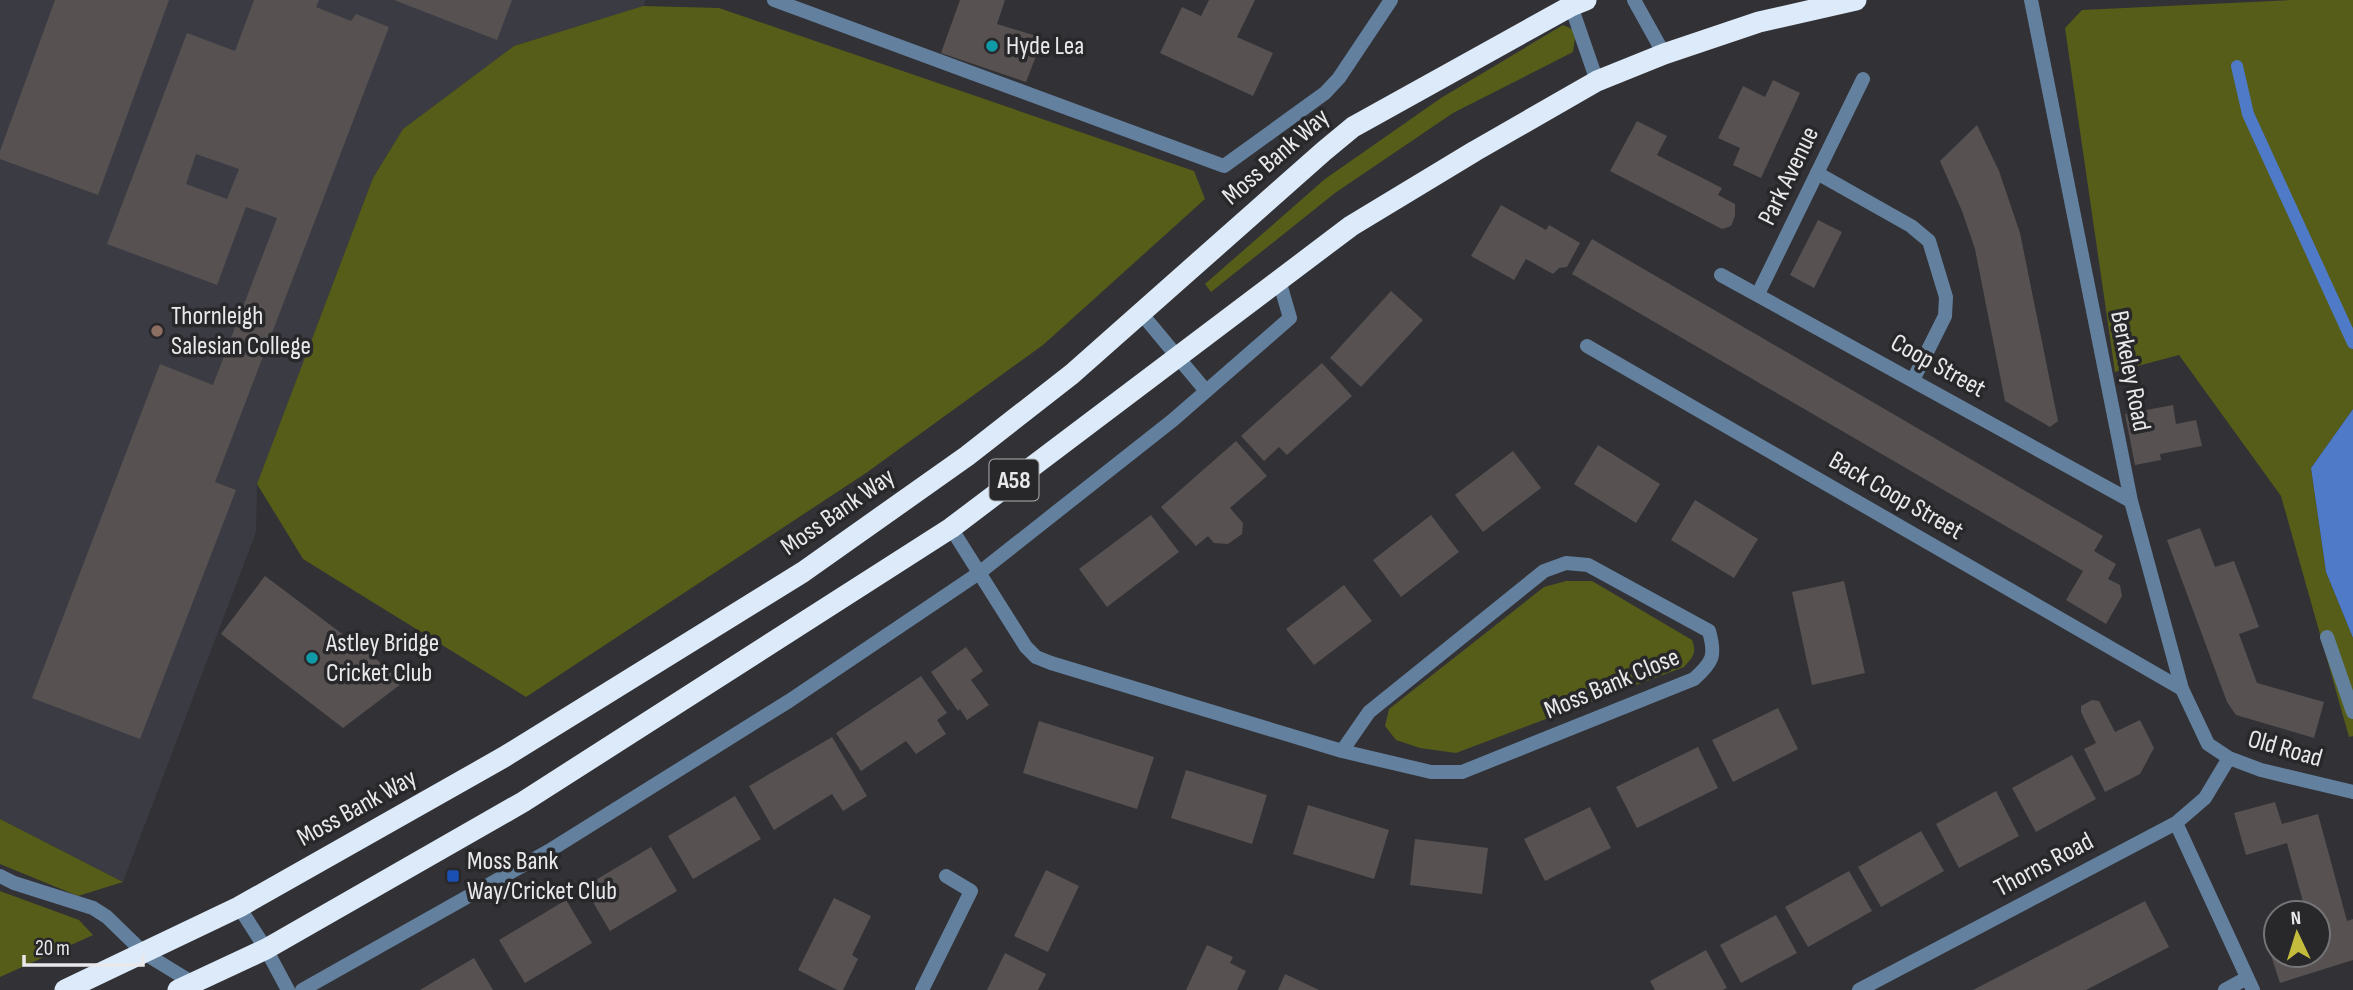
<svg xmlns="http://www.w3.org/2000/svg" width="2353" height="990" viewBox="0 0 2353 990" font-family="'Sofia Sans Condensed',sans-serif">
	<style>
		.built { fill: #3b3b44 }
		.green { fill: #565d19 }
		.water { fill: #4f7ac7 }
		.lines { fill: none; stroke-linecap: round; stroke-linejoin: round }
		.stream { stroke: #4f7ac7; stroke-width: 12 }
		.building { fill: #575251; fill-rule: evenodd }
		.lane { stroke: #63819f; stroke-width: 14 }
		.street { stroke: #63819f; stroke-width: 14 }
		.highway { stroke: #dceaf9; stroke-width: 21 }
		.culture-dot { fill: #0f9aa8; stroke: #28282b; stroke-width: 2.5 }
		.education-dot { fill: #8d6e63; stroke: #28282b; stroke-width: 2.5 }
		.transit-dot { fill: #1a4fb4; stroke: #28282b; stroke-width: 2.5 }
		.labels { text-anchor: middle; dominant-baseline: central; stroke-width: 7; stroke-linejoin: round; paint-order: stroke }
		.shield { fill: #28282b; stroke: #afafb1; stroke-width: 2 }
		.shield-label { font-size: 24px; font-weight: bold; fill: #e9e9eb }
		.poi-label { font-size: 26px; fill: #e9e9eb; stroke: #28282b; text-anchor: start }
		.street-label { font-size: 26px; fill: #e9e9eb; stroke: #28282b }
	</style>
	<rect width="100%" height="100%" fill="#323135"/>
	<path class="built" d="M0,0H646L643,6L514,46L403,129L373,178L257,484L256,532L123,882L0,819Z"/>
	<path class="green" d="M2291,0H2353V409L2311,468L2326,572L2353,638V736L2349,737L2281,496L2179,355L2115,372L2065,28L2082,10Z
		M643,6L719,8L1194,171L1205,199L1043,345L866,473L526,697L303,559L257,484L373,178L403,129L514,46Z
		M1563,25L1576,31L1573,52L1453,113L1335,193L1211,292L1205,284L1325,179L1441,98Z
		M1566,581H1592L1692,640C1697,653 1693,657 1684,667L1456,753L1420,748L1396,740L1385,726L1389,709L1544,587Z
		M0,819L123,882L78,896L0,864Z
		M0,891L79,920L93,935L0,977Z"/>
	<path class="water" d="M2353,409V638L2326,572L2311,468Z"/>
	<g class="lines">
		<path class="stream" d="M2237,66L2248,114L2353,343"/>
	</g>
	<path class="building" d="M55,0H169L98,195L0,159V151Z
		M254,0H319L316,7L351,21L356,14L389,27L215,482L236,490L140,739L32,698L160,364L213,385L277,218L246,207L217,285L107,244L187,33L235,51ZM196,154L239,169L227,199L186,184Z
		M394,0H512L497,40Z
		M960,0H1005L997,24L1043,38L1026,82L941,53Z
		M1209,0H1255L1237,37L1273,53L1253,96L1160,53L1182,7L1201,16Z
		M1773,80L1800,93L1761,178L1733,165L1740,148L1718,138L1743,86L1765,97Z
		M1637,121L1667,136L1657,155L1722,188L1718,195L1735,204V216L1731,226L1722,229L1610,171Z
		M1977,125L1999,171L2020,233L2058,421L2050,427L2005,401L1975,249L1962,211L1940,161Z
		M1501,205L1546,230L1549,225L1580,243L1567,267L1559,268L1553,274L1526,259L1514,280L1471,256Z
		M1818,220L1842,232L1814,288L1790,275Z
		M1592,239L2103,536L2094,551L2116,564L2108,579L2120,585L2122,596L2106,624L2066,600L2083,571L1572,274Z
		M1391,291L1423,320L1361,387L1330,358Z
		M1322,363L1352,396L1287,455L1279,447L1264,461L1241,436Z
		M2173,405L2176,424L2196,420L2202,446L2160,454L2161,460L2135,465L2125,414Z
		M1236,441L1267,476L1230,508L1243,523L1242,534L1228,544L1214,543L1208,536L1196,546L1161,507Z
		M1598,445L1660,484L1636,523L1574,484Z
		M1513,451L1541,488L1483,532L1455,495Z
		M1695,500L1758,539L1734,578L1671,540Z
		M1151,515L1179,552L1107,607L1079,569Z
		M1431,515L1459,552L1401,597L1373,560Z
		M2200,528L2215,567L2234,561L2249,600L2259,627L2239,634L2257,683L2324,702L2314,738L2236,715L2227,702L2167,540Z
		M265,576L405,681L343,728L221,634Z
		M1844,581L1865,673L1812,685L1792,592Z
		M1344,585L1372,621L1314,665L1286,629Z
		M966,647L983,671L971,680L989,705L967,720L960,709L958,711L931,672Z
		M921,676L947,713L937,720L946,734L916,754L906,741L861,771L836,733Z
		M2092,700L2099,701L2115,732L2140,720L2154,748L2140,774L2105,792L2084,749L2096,743L2081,712V706Z
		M1778,708L1798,749L1733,782L1712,740Z
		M1039,721L1154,757L1137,809L1023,773Z
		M832,737L867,796L843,811L832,794L774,830L749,786Z
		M1698,747L1718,788L1637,828L1616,787Z
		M2072,755L2096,799L2036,832L2012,788Z
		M1186,770L1267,795L1252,844L1171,818Z
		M1996,791L2019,836L1959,868L1936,824Z
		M735,796L761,839L693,879L668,836Z
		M2275,802L2282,824L2318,814L2347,921L2353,919V960L2280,983L2263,931L2276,927V955H2318V913H2306L2287,843L2246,855L2234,813Z
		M1308,805L1389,830L1374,879L1293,854Z
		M1590,807L1611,848L1545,881L1524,839Z
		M1921,831L1944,871L1881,907L1858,867Z
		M1415,839L1488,848L1482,894L1410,885Z
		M651,847L677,891L610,931L584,887Z
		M1046,870L1079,886L1048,952L1014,936Z
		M1849,871L1872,911L1808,947L1785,907Z
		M834,898L871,916L852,955L858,959L843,990H837L798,970Z
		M566,900L592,943L525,983L499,940Z
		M2145,901L2169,947L2144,960L2086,990H1973Z
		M1776,915L1797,953L1741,983L1720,945Z
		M1207,945L1233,957L1230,963L1246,971L1237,990H1186Z
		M1706,950L1727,988L1723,990H1655L1650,981Z
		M1005,953L1046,974L1038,990H987Z
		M474,958L493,990H420L440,978Z
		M1285,974L1319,990H1278Z"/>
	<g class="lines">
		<path class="lane" d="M774,0L1224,166L1325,93L1339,78L1391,0
			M1817,173L1911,226L1929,241L1946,297L1945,316L1913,380
			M1141,313L1206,391
			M1587,346L2182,689
			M2327,637L2353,712
			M0,876L14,883L93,908L107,917L144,953L193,983
			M302,990L552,849L789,701L979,573L1173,420L1290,318L1279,280
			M2225,990L2247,978"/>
		<path class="street" d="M1569,0L1597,81
			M1634,0L1664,54
			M2031,0L2131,501L2182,689L2208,744L2229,758L2261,770L2353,792
			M1721,275L2131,501
			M1758,294L1863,79
			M951,528L1026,647L1036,657L1051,663L1342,751L1431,772H1462L1694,679C1713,662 1716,656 1709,631L1588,565L1566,563L1544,571L1369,712L1342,751
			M2176,823L2253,990
			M239,907L266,949L288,990
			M922,990L971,891L946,876
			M1859,990L2176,823L2205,798L2229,758"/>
		<path class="highway" d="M65,990L239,907L504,757L803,572L967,456L1072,374L1324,151L1353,127L1571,6L1586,0
			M178,990L266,949L523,802L951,528L1351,226L1475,151L1597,81L1664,54L1759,22L1856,0"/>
	</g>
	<g class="culture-dot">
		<circle cx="992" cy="46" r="7"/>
		<circle cx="312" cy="658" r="7"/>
	</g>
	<circle class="education-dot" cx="157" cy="331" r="7"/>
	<rect class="transit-dot" x="446" y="869" width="14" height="14" rx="3.5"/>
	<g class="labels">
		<rect class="shield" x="989.5" y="459.5" width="49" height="41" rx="5"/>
		<g class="shield-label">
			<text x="1014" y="480">A58</text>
		</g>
		<g class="poi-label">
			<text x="1006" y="46">Hyde Lea</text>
			<text x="171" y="316">Thornleigh<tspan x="171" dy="30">Salesian College</tspan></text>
			<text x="326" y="643">Astley Bridge<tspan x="326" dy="30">Cricket Club</tspan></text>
			<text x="467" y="861">Moss Bank<tspan x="467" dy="30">Way/Cricket Club</tspan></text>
		</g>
		<g class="street-label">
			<text transform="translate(1276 157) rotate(-41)">Moss Bank Way</text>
			<text transform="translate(1789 176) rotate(-64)">Park Avenue</text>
			<text transform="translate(1938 366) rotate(29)">Coop Street</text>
			<text transform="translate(2130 371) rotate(79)">Berkeley Road</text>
			<text transform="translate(1896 496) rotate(30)">Back Coop Street</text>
			<text transform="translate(838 512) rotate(-35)">Moss Bank Way</text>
			<text transform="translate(1612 684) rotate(-23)">Moss Bank Close</text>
			<text transform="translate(2285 749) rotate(16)">Old Road</text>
			<text transform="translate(357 808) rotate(-29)">Moss Bank Way</text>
			<text transform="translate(2044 865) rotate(-28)">Thorns Road</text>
		</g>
	</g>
	<g transform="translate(2297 934) rotate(356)"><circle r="33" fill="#28282b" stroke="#757578" stroke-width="2"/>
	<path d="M0-5L12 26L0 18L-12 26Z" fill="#c4bc3d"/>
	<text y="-10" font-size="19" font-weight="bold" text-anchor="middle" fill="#e9e9eb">N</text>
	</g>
	<path d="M24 955v10h119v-10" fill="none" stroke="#e9e9eb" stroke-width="3.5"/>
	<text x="35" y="955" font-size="21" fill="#e9e9eb" stroke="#28282b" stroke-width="5" paint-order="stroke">20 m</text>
</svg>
